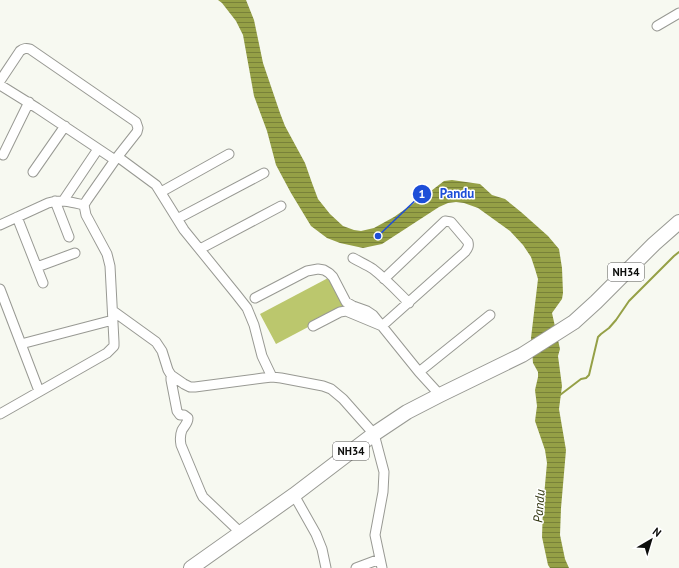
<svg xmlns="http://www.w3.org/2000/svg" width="679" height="568" viewBox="0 0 679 568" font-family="'PT Sans',sans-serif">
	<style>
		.water { fill: url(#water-rules) }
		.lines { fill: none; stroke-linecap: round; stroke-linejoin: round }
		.stream { stroke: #95a046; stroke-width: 2 }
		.building { fill: #bbc76d }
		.minor-casing { stroke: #989993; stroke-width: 11 }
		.highway-casing { stroke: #989993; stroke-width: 16 }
		.minor { stroke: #fff; stroke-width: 9 }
		.highway { stroke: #fff; stroke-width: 14 }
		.labels { text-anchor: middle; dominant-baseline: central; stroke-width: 3; stroke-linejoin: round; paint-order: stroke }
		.shield { fill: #fff; stroke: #565655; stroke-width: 1 }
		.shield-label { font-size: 11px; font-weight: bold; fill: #0d0e0c }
		.water-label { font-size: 13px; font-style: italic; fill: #30350e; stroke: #fff }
		.leader { fill: none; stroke: #1d4ed8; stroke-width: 1.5 }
		.callout-dot { fill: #1d4ed8; stroke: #fff; stroke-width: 1.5 }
		.mark-label { font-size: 12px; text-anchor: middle; font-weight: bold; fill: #fff }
		.callout-label { font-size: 13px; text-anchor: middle; font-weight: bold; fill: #1d4ed8; stroke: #fff; stroke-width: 3; stroke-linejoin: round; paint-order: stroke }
	</style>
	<defs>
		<pattern id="water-rules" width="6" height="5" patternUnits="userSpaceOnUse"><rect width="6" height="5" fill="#95a046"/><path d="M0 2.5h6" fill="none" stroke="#788139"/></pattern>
	</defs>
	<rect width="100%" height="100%" fill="#f7f9f1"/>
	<path class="water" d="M218,0H246L254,20L263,63L280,113L285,126L305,163L312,183L318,199L330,214L343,226L354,230L361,231L374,228L394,217L431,191L444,181L452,180L480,184L492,195L505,199L521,212L548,236L559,249L562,268L563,293L562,299L552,313L560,349L558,356L562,386L559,409L566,450L561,508L560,535L565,559L569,568H550L548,565L542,537L543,507L547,463L545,450L535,421L537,406L535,390L538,377V372L533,363L531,338L538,279L535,269L531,257L523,245L510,231L478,208L464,203L456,202L448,203L439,207L382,244L363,248L340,243L327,238L311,226L291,193L276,165L267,131L254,96L243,35L236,21L222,3Z"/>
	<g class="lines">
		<path class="stream" d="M560,395L581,379L586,378L589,375L598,337L601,334L609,328L616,320L629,301L674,256L679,252"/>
	</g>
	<path class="building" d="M330,277L346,307L276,344L260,314Z"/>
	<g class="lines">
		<g class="minor-casing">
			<path id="minor" d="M657,26L679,13
				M0,81L20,51C24,48 26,48 30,49L136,122L138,128L137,132L115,160
				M0,85L37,108L115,160L87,200L84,205L86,215L107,254L110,266L114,342V346L107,353L0,414
				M3,155L29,102
				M118,157L156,185L184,230L236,294L247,308L254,325L262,356L272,377
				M33,172L65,126
				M161,192L229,154
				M55,201L69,237
				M63,201L98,149
				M17,217L43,283
				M177,219L264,173
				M0,225L48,203C61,199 71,202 84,205
				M200,249L281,206
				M353,258C360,262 367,265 373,269C386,279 397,291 409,303
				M37,267L75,253
				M0,289L39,391
				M255,298L307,271L318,269L324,270L329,273L333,277L346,302L353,306L367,311L373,315L419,372L440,395
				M113,311L156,342L162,351L168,370L171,375L184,384L190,387H195L263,378L272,377L281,378L323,386L331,389L343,399L374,434L384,472L383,492L375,535L382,568
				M313,326L340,312L346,311L382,326L465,252C468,248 469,246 468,242L451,222L445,221L384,279
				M21,344L113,320
				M419,372L490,315
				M171,375V380L177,411L180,415H184L188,418C188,423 185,425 182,430C180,435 180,440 181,445L201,493L203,497L241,533
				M294,495L316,534L322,549L326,568
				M356,568L380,559"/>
		</g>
		<g class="highway-casing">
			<path id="highway" d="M191,568L294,495L374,434L407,412L440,395L522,355L574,322L596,302L654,244L679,222"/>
		</g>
		<use href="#minor" class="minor"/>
		<use href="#highway" class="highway"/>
	</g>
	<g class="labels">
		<g class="shield">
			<rect x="608" y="263" width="36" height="18" rx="3"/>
			<rect x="333" y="442" width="36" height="18" rx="3"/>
		</g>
		<g class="shield-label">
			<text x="626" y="272">NH34</text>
			<text x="351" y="451">NH34</text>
		</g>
		<g class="water-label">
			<text transform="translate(539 506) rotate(-86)">Pandu</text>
		</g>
	</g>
	<path class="leader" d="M378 236L422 194"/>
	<g class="callout-dot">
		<circle cx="378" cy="236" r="4"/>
		<circle cx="422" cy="194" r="10"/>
	</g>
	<g class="mark-label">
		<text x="422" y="198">1</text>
	</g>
	<g class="callout-label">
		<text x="457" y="198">Pandu</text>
	</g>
	<g transform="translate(651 540) rotate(38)" stroke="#ffffff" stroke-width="3" paint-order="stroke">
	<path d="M0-3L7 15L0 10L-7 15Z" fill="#0d0e0c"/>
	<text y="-6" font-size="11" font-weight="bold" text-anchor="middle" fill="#0d0e0c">N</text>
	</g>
</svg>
